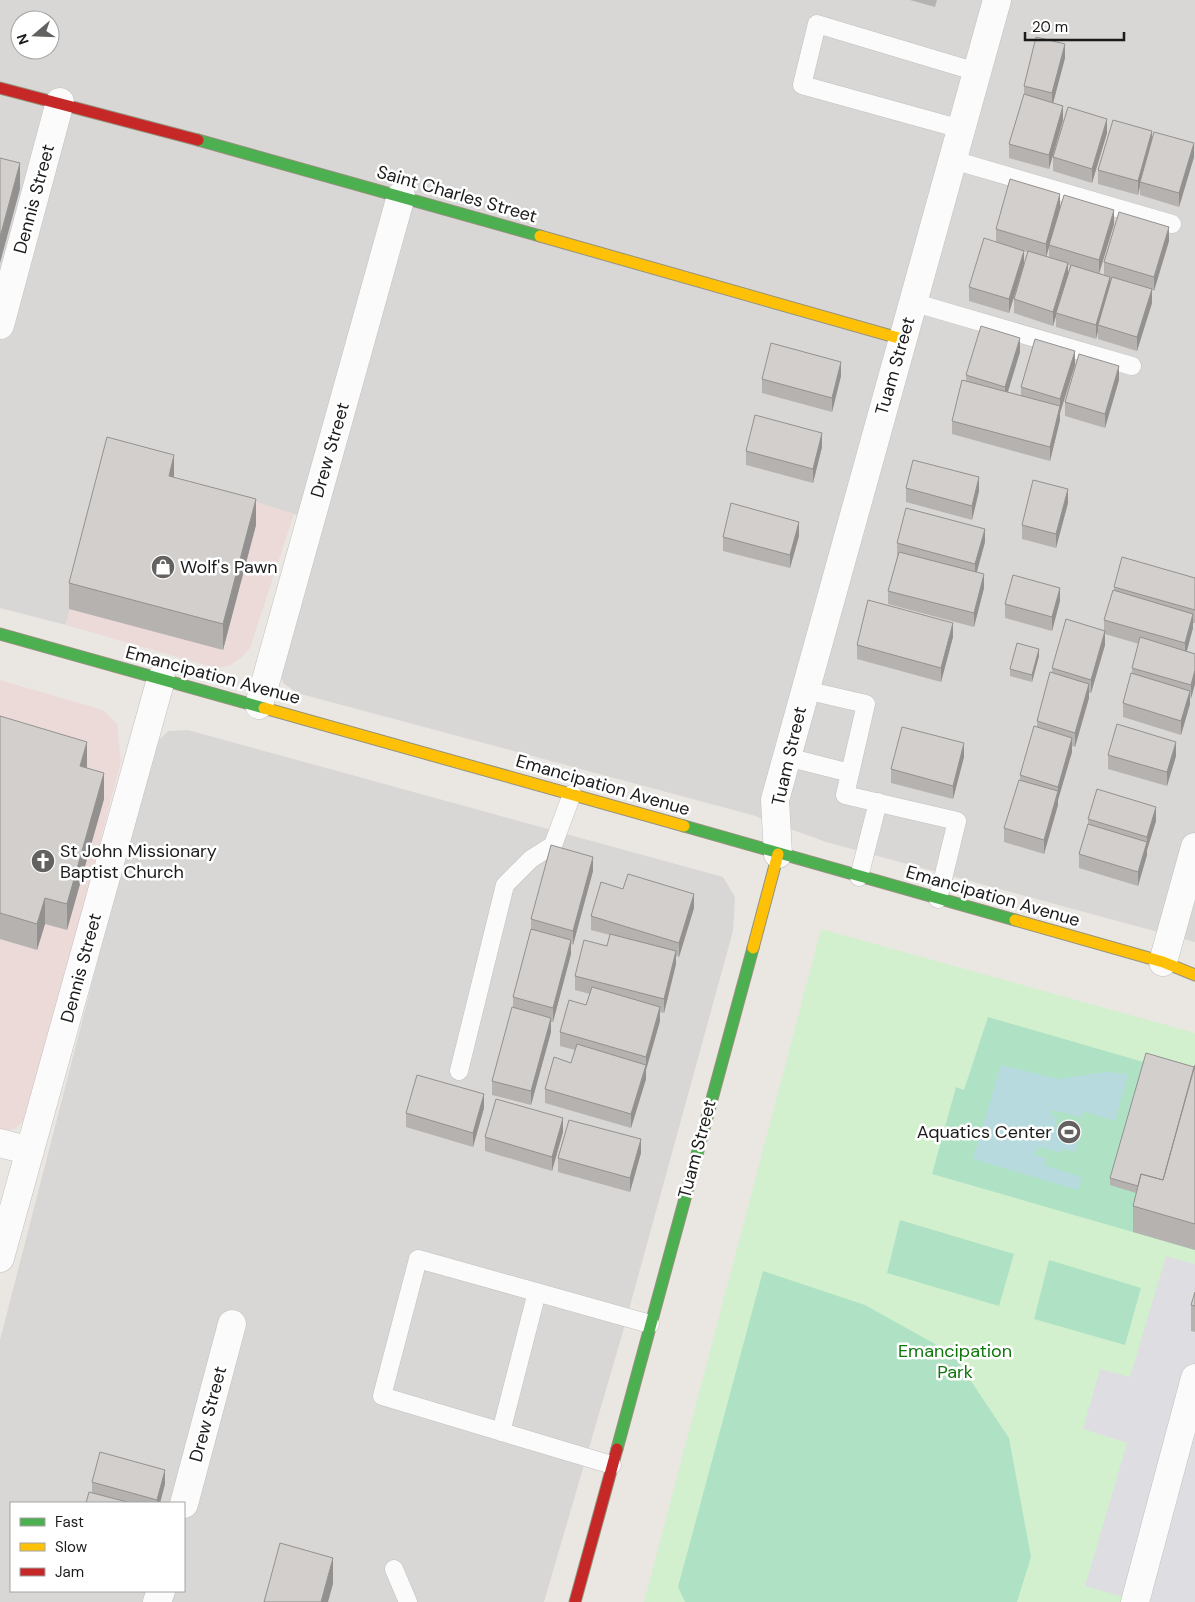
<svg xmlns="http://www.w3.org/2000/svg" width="1195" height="1602" viewBox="0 0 1195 1602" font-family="'DM Sans',sans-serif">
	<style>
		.residential { fill: #d9d7d5; fill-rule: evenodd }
		.commercial { fill: #ecdad9 }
		.park { fill: #d2f0ce }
		.pitch { fill: #afe2c5 }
		.parking { fill: #d8d7d5 }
		.plaza { fill: #dedee2 }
		.water { fill: #b6dadd }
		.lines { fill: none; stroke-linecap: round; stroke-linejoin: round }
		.lane-casing { stroke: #c2c1bf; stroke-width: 19 }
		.street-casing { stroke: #c2c1bf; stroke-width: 29 }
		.fast-casing { stroke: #94927c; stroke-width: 13 }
		.slow-casing { stroke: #94927c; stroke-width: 13 }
		.jam-casing { stroke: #94927c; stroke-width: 13 }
		.lane { stroke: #fcfbfb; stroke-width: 18 }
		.street { stroke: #fcfbfb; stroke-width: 28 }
		.fast { stroke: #4caf50; stroke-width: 11 }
		.slow { stroke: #ffc107; stroke-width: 11 }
		.jam { stroke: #c62828; stroke-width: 11 }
		.wall { fill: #b5b2af; fill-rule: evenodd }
		.shaded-wall { fill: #93918f }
		.building { fill: #d2cfcc; stroke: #93918f }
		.labels { text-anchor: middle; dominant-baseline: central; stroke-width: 5; stroke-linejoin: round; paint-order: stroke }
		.street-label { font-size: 18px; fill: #1b1b1b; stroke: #fff }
		.poi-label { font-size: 18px; fill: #1b1b1b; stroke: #fff; text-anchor: start }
		.park-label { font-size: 18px; fill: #0f770c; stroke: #fff }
	</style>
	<rect width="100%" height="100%" fill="#eae7e3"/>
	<path class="residential" d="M0,0H1195V942L826,842L752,815L297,693L283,683L279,670L319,522L110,456L66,625L0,608ZM20,20H50V50H20Z
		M188,730L723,877L735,897L733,931L622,1335L544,1602H0V1340L153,746L168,731ZM11,1503H184V1591H11Z"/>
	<path class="commercial" d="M110,456L294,514L250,648L243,656L229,666L216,668L66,625Z
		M0,680L103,710L117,724L121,761L30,1115L15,1129L0,1131Z"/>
	<path class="park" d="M821,929L1195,1033V1602H644Z"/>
	<path class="pitch" d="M988,1017L1195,1077V1250L932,1174L956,1087L964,1090Z
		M900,1220L1014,1254L999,1306L887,1273Z
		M1049,1260L1141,1288L1125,1345L1034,1319Z
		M763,1271L865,1305L953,1354L1009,1438L1031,1557L1017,1602H685L678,1587Z"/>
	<path class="parking" d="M1050,0H1195V194L1182,190L1191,155L1051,113L1036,51Z
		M211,1447L303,1473L299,1496L381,1517L401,1544L530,1582L525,1602H358L369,1559L290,1537L271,1602H169L172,1591H184V1548Z"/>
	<path class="plaza" d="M1166,1256L1195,1264V1318L1191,1331L1195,1332V1602H1126L1127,1598L1085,1586L1127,1443L1083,1429L1100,1369L1130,1377Z"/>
	<path class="water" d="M1001,1065L1058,1079L1106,1072L1128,1074L1115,1121L1084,1111L1082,1117L1052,1110L1051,1116L1057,1118L1054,1125L1063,1128L1062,1134L1079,1138L1075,1152L1062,1149V1153L1038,1147L1035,1155L1046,1158L1044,1165L1082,1177L1078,1190L973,1159Z"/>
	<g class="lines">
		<g class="lane-casing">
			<path id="lane" d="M961,129L802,85L817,24L977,72
				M953,160L1172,224
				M912,302L1132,366
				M805,690L866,704L845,795L957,821L938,899
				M787,757L850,773
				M859,877L878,802
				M459,1071L505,885L531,859L553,845L572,794
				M501,1432L537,1292
				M612,1465L382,1396L418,1259L650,1324
				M394,1569L408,1602"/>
		</g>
		<g class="street-casing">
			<path id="street" d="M0,325L60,102
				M259,705L401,196
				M778,854L775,800L997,0
				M1163,962L1195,847
				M0,1143L30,1151
				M0,1258L161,679
				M184,1504L232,1324
				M157,1602L161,1591
				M1135,1602L1195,1378"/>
		</g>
		<g class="fast-casing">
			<path id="fast" d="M198,140L540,236
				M0,634L264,708
				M684,826L1015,920
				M617,1449L753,948"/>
		</g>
		<g class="slow-casing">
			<path id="slow" d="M540,236L902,339
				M264,708L684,826
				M1015,920L1163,962L1195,975
				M753,948L778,854"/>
		</g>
		<g class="jam-casing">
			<path id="jam" d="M0,88L198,140
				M575,1602L617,1449"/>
		</g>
		<use href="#lane" class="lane"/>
		<use href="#street" class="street"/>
		<use href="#fast" class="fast"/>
		<use href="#slow" class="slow"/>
		<use href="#jam" class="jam"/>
	</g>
	<path class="wall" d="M910,0H937L935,7Z
		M1065,58L1053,103L1063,120L1049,169L1009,158V144L1024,94V86Z
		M1107,133L1092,183L1053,171V157Z
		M1152,141L1194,157L1179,207L1140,195V186L1138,195L1098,184V170Z
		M1060,207L1114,224L1099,273L1104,275V262L1169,241L1154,291L1152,290V303L1137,351L1098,339V331L1096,339L1056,327V316L1053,326L1014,313V299L1028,252L1024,251V264L1009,313L969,301V287L996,242V229ZM1049,247V257L1046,256ZM1068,265H1070L1068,274Z
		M1020,352L1008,392L1021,396V387L1075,365L1060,413V420L1050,461L952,434V421L966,381V375Z
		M841,376L832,412L762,393V379Z
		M1119,380L1105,428L1065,416V402Z
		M822,447L813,483L746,465V451Z
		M174,477L256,525L223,650L69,609V583Z
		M906,488L979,491L972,520L906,502Z
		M1068,503L1056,548L1022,539V525Z
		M799,536L790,568L723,551V537Z
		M985,542L977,572L984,588L974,627L888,604V591L897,557V543Z
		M1195,578V623H1193V628L1187,651L1195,654V684L1190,699V704L1181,735L1123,717V703L1132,673V668L1139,644L1105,634V645L1091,693H1089V698L1075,747L1072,746V752L1058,800V805L1044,854L1004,842V828L1020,780V775L1037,727V721L1052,673V668L1104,630V620L1114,591V587Z
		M1060,601L1052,631L1005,618V604Z
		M953,637L941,682L857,659V645Z
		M1039,656L1032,682L1010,676V669Z
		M0,716L87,768L104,799L67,930L45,924L37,950L0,939Z
		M1108,755L1176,756L1167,786L1108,769Z
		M964,757L953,799L891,783V769Z
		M1088,819L1156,821L1147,850V855L1138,886L1079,868V854L1088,824Z
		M593,871L573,945L571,944V954L553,1022H551V1032L531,1105L492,1095V1081L513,1008V997L531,929V919Z
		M623,889L694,908L679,957L676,956V964L664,1013L660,1012V1021L646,1070V1079L631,1128L545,1103V1089L571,1063L575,1050L560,1046V1032L586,1005L590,994L575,990V976L607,946L610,935L591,930V916Z
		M1195,1065V1250L1133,1232V1206L1136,1193L1110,1185V1178L1194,1067Z
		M484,1108L473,1147L406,1127V1113Z
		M563,1132L552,1171L485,1151V1137Z
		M641,1153L630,1192L558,1172V1158Z
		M1195,1292V1332L1191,1331V1305Z
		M92,1482L165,1484L160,1503H86L92,1492Z"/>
	<path class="shaded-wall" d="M1065,44V58L1052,107V93Z
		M1063,106V120L1049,169V155Z
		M1107,119V133L1092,183V169Z
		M1152,131V145L1140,182V186L1138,195V181Z
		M1194,143V157L1179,207V193Z
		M20,163V189L0,263V237Z
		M1060,194V208L1046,258V244Z
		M1114,210V224L1099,274V260Z
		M1169,227V241L1154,291V277Z
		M1024,251V264L1009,313V299Z
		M1068,263V277L1056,313V316L1053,326V312Z
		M1110,277V291L1098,325V331L1096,339V325Z
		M1152,289V303L1137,351V337Z
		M1020,338V352L1005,401V387Z
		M1075,351V365L1060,413V420L1050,461V447L1060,407V399Z
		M841,362V376L832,412V398Z
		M1119,366V380L1105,428V414Z
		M822,433V447L813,483V469Z
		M174,455V481L169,476Z
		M979,477V491L972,520V506Z
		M1068,489V503L1056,548V534Z
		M256,499V525L223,650V624Z
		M799,522V536L790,568V555Z
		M985,529V542L975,578V564Z
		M984,574V588L974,627V613Z
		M1060,588V601L1052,631V617Z
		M1193,614V628L1185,657V643Z
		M953,623V637L941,682V668Z
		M1105,631V645L1091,693V680Z
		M1039,649V656L1032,682V675Z
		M1195,670V684L1191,699V685Z
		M1089,684V698L1075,747V733Z
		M1190,691V704L1181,735V721Z
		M1072,738V752L1058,800V787Z
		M87,742V768L80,766Z
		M1176,742V756L1167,786V772Z
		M964,743V757L953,799V786Z
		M104,773V799L67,930V904Z
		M1058,791V805L1044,854V840Z
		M1156,807V821L1147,850V855L1138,886V872L1147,842V837Z
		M593,857V871L573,945V931Z
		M694,894V908L679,957V943Z
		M45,898V924L37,950V924Z
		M571,940V954L553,1022V1008Z
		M676,951V964L664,1013V999Z
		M660,1007V1021L646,1070V1079L631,1128V1114L646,1066V1057Z
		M551,1018V1032L531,1105V1091Z
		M484,1094V1108L473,1147V1133Z
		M563,1118V1132L552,1171V1157Z
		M641,1139V1153L630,1192V1178Z
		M165,1470V1484L160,1503H157V1500Z
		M333,1558V1584L328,1602H321Z"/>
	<path class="building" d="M1036,37L1065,44L1052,93L1024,86Z
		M1024,94L1063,106L1049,155L1009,144Z
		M1068,107L1107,119L1092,169L1053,157Z
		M1113,120L1152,131L1138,181L1098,170Z
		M1154,132L1194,143L1179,193L1140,182Z
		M0,158L20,163L0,237Z
		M1010,179L1060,194L1046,244L996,229Z
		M1064,195L1114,210L1099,260L1049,245Z
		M1119,212L1169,227L1154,277L1104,262Z
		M984,238L1024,251L1009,299L969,287Z
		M1028,251L1068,263L1053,312L1014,299Z
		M1071,265L1110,277L1096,325L1056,313Z
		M1112,277L1152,289L1137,337L1098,325Z
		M981,326L1020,338L1005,387L966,375Z
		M1035,339L1075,351L1060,399L1021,387Z
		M771,343L841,362L832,398L762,379Z
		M1079,354L1119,366L1105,414L1065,402Z
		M962,380L1060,406L1050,447L952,421Z
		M755,415L822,433L813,469L746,451Z
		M107,437L174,455L169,476L256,499L223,624L69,583Z
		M913,460L979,477L972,506L906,488Z
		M1033,480L1068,489L1056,534L1022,525Z
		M731,503L799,522L790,555L723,537Z
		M906,508L985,529L975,564L897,543Z
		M899,552L984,574L974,613L888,591Z
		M1122,557L1195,578V610L1114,587Z
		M1013,575L1060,588L1052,617L1005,604Z
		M1113,590L1193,614L1185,643L1104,620Z
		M868,600L953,623L941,668L857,645Z
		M1066,619L1105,631L1091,680L1052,668Z
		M1140,637L1195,654V670L1191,685L1132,668Z
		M1017,643L1039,649L1032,675L1010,669Z
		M1050,672L1089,684L1075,733L1037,721Z
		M1131,673L1190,691L1181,721L1123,703Z
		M0,716L87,742L80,766L104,773L67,904L45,898L37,924L0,913Z
		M1117,724L1176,742L1167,772L1108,755Z
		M1034,726L1072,738L1058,787L1020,775Z
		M902,727L964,743L953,786L891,769Z
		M1019,780L1058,791L1044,840L1004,828Z
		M1097,789L1156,807L1147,837L1088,819Z
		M1088,824L1147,842L1138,872L1079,854Z
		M551,845L593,857L573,931L531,919Z
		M628,874L694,894L679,943L591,916L601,882L623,889Z
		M531,929L571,940L553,1008L513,997Z
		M610,934L676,951L664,999L575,976L584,940L607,946Z
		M592,987L660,1007L646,1057L560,1032L569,1000L586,1005Z
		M512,1007L551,1018L531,1091L492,1081Z
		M577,1044L646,1065L631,1114L545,1089L554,1057L571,1063Z
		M1146,1053L1194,1067L1163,1180L1141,1174L1138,1186L1110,1178Z
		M1195,1065V1224L1133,1206L1141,1174L1163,1180Z
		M417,1075L484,1094L473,1133L406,1113Z
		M496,1099L563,1118L552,1157L485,1137Z
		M569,1120L641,1139L630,1178L558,1158Z
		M1195,1292V1306L1191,1305Z
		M100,1452L165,1470L157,1500L92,1482Z
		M89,1492L131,1503H86Z
		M280,1543L333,1558L321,1602H264Z"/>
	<defs>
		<g id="shop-disc" transform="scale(1.25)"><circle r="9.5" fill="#636261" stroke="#fff"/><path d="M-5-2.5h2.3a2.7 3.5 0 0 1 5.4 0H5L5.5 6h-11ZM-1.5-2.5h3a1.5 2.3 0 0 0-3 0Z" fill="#fff"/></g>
		<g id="church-disc" transform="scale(1.25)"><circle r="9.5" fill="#636261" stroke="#fff"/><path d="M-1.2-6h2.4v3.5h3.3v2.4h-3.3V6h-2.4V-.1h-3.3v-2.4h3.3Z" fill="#fff"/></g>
		<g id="stadium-disc" transform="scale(1.25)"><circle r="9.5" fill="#636261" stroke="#fff"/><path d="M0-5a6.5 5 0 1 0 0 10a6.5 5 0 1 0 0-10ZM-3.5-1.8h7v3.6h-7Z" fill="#fff"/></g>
	</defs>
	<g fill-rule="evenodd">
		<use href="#shop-disc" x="163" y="567"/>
		<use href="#church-disc" x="43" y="861"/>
		<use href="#stadium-disc" x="1069" y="1132"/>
	</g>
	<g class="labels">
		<g class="street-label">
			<text transform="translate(457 194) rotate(16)">Saint Charles Street</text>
			<text transform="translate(34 199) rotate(-75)">Dennis Street</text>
			<text transform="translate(895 366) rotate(-74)">Tuam Street</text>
			<text transform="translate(330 450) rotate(-74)">Drew Street</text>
			<text transform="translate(213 675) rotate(15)">Emancipation Avenue</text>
			<text transform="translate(789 756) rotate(-77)">Tuam Street</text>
			<text transform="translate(603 785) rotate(16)">Emancipation Avenue</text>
			<text transform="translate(993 896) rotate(16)">Emancipation Avenue</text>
			<text transform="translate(81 968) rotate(-75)">Dennis Street</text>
			<text transform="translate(697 1149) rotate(-75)">Tuam Street</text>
			<text transform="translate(208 1414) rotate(-75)">Drew Street</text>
		</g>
		<g class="poi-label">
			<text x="180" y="567">Wolf's Pawn</text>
			<text x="60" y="851">St John Missionary<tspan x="60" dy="21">Baptist Church</tspan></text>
			<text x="1052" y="1132" text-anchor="end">Aquatics Center</text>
		</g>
		<g class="park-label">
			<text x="955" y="1351">Emancipation<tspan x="955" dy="21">Park</tspan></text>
		</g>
	</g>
	<rect x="10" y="1502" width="175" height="90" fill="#ffffff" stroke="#a4a4a4"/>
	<rect x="20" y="1518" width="25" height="8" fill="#4caf50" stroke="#a4a4a4"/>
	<text x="55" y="1527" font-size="15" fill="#1b1b1b">Fast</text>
	<rect x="20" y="1543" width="25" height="8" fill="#ffc107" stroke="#a4a4a4"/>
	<text x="55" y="1552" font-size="15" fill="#1b1b1b">Slow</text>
	<rect x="20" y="1568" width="25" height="8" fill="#c62828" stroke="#a4a4a4"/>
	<text x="55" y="1577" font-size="15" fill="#1b1b1b">Jam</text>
	<g transform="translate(35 35) rotate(251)"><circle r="24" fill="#ffffff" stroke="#a4a4a4"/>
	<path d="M0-4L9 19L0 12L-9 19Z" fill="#636261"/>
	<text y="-8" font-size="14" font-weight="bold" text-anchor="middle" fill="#1b1b1b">N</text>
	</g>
	<path d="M1025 32v8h99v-8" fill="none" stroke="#1b1b1b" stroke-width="2.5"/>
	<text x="1032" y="32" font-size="15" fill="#1b1b1b" stroke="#ffffff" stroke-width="4" paint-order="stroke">20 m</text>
</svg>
